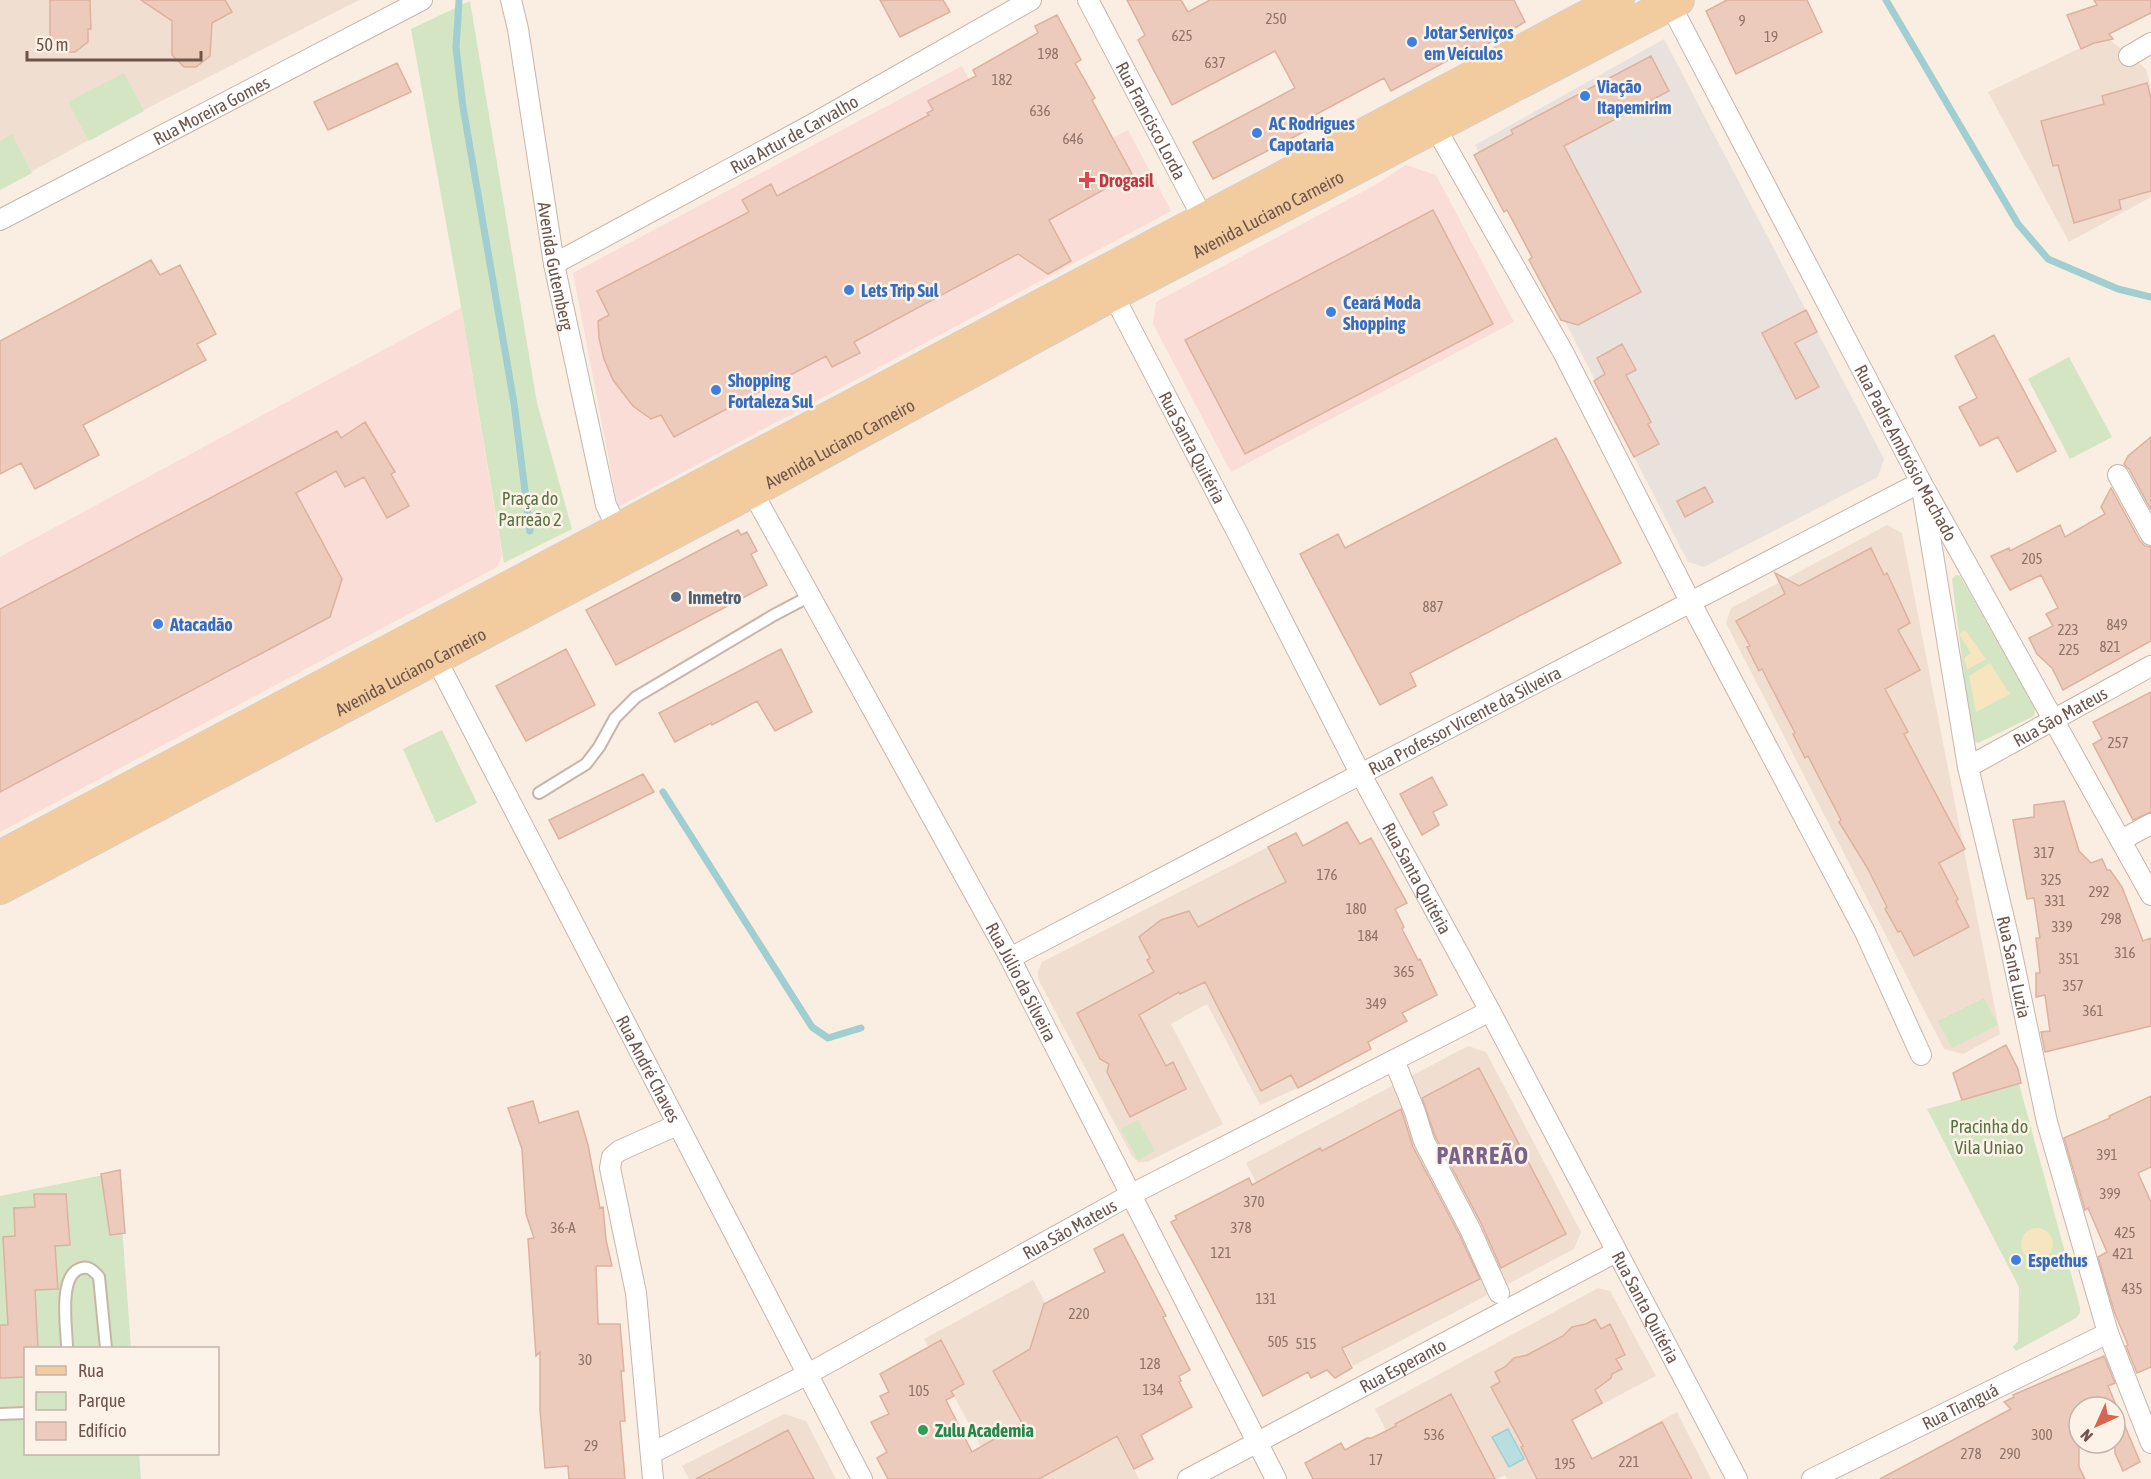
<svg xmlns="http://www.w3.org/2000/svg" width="2151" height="1479" viewBox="0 0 2151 1479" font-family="'Asap Condensed',sans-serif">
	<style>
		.residential { fill: #f0dfd1 }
		.commercial { fill: #f9ddd6 }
		.industrial { fill: #e9e1dc }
		.green { fill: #d3e5c2 }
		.sand { fill: #f6e5bf }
		.water { fill: #b8dee0; stroke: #a0ced1; stroke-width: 1.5 }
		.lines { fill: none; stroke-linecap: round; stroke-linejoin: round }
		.stream { stroke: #a0ced1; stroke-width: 7 }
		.building { fill: #eccbbc; stroke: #ddb19e; stroke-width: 1.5 }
		.lane-casing { stroke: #c8b5aa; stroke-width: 14 }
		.street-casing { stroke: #c8b5aa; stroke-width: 22 }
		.primary-casing { stroke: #d6cfcd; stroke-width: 34 }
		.lane { stroke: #fff; stroke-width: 10 }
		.street { stroke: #fff; stroke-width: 20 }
		.primary { stroke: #f2cc9f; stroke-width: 32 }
		.shop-dot { fill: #3f7fe0; stroke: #fdf2e7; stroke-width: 2 }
		.health-dot { fill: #e0444e; stroke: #fdf2e7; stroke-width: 2 }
		.service-dot { fill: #5c6f8a; stroke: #fdf2e7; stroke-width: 2 }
		.leisure-dot { fill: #2e9e5b; stroke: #fdf2e7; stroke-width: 2 }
		.labels { text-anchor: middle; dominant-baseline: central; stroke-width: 5; stroke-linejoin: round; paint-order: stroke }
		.number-label { font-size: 15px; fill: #8e7267 }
		.shop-label { font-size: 18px; font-weight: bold; fill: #366cbe; stroke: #fdf2e7; text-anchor: start }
		.street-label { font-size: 18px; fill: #6e544b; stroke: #fdf2e7 }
		.health-label { font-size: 18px; font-weight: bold; fill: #be3a42; stroke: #fdf2e7; text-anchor: start }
		.park-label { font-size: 18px; fill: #567344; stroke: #fdf2e7 }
		.service-label { font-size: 18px; font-weight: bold; fill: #4e5e75; stroke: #fdf2e7; text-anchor: start }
		.leisure-label { font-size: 18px; font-weight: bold; fill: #27864d; stroke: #fdf2e7; text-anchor: start }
		.district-label { font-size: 24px; font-weight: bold; letter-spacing: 1.5px; fill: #7a638b; stroke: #fdf2e7 }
	</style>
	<rect width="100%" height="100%" fill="#f9eee1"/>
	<path class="residential" d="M0,0H359L134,115L0,189Z
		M2105,36L2146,69L2151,89V197L2069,242L1988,92Z
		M1887,525L1902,533L2000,1034L1963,1054L1944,1049L1726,623L1731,608Z
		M1268,847L1371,1049L1298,1088L1260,1105L1207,1004L1171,1024L1223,1124L1147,1162H1138L1132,1156L1038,979V971L1042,962Z
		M1468,1046L1486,1052L1581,1232L1574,1249L1353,1366L1246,1163Z
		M1033,1280L1139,1479H998L924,1339Z
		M1598,1288L1610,1291L1656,1376L1572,1420L1602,1479H1507L1505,1475L1497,1479H1411L1375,1409Z
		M1677,1412L1711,1479H1655L1632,1436Z
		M784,1414L806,1421L836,1479H689L682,1466Z"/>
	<path class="commercial" d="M962,66L1025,184L1128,130L1171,211L618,507L573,273Z
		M1406,165L1436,175L1514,322L1231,472L1153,324L1156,302L1377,184Z
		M461,308L502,555L497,567L0,832V557Z"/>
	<path class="industrial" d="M1664,39L1884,459L1878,477L1704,567L1688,562L1475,145Z"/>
	<path class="green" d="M470,1L537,403L572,529L504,563L458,289L411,29Z
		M124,73L144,111L89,141L68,102Z
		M12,134L32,173L0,190V141Z
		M2069,357L2112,437L2070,459L2028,379Z
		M1956,575L1960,576L2035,708L2034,716L1978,743L1972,740L1952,579Z
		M442,730L477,803L436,823L403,749Z
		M1984,998L1998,1025L1952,1048L1938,1021Z
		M2019,1084L2080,1307V1313L2076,1318L2016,1351L2013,1347L2018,1341L2019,1287L1927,1109Z
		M1138,1120L1155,1151L1138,1160L1121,1129Z
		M118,1172L131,1348H26V1454H139L141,1479H0V1196Z"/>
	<path class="sand" d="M1965,630L1986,659L1967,670L1964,658L1971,653L1959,634Z
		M1990,663L2010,694L1976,712L1969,676Z
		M2021 1244a16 16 0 1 1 32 0a16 16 0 1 1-32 0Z"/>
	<path class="water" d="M1508,1429L1524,1459L1509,1467L1492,1437Z"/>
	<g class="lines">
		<path class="stream" d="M1886,0L2018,224L2048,259L2118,289L2151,297
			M459,1L456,48L463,107L514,403L530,531
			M663,792L812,1027L828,1038L861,1028"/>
	</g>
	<path class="building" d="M50,0H90L91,29H88V42L75,52H63L50,41Z
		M141,0H225L232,12L212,23L210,56L196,67H184L172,55V21Z
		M880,0H943L950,12L900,37Z
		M1127,0H1181L1188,12L1210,0H1514L1525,22L1479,49L1473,47L1391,91L1384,78L1311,117L1315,126L1213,179L1193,142L1295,88L1275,51L1172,105L1138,40L1145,35Z
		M1727,0H1807L1822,32L1736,74L1706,11Z
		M2094,0H2151V13L2109,34L2113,39L2094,43L2081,49L2067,15L2097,5Z
		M1057,15L1081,60L1075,63L1095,98L1092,100L1132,174L1049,220L1071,261L1048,274L1018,254L854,342L860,353L832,367L826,356L674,437L661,415L651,419L633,406L613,380L604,359L599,338L598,321L609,315L597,291L749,212L742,200L771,184L777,196L929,115L927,113L933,110L928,101L976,76L973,70L1038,33L1035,26Z
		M1651,56L1669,91L1564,146L1641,292L1578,325L1561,320L1529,260L1532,257L1507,210L1504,212L1474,155L1513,134L1511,130Z
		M397,63L411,92L328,130L314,102Z
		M2147,83L2151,98V191L2119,200L2121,209L2074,223L2058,165L2053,166L2041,121L2104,104L2102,96Z
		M1433,210L1493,324L1245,454L1185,340Z
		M151,260L160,275L180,265L216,334L197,344L206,360L83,425L99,455L35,489L21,463L0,474V341Z
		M1806,310L1817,332L1795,343L1819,387L1796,399L1762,333Z
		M1994,335L2056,451L2017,472L1998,437L1980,446L1959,407L1977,398L1955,356Z
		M1622,344L1636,370L1626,375L1651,422L1648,424L1659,444L1634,457L1594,381L1605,374L1597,358Z
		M365,422L395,472L391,474L409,506L387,518L364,477L345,487L336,471L296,493L342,579L330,617L0,792V609L337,431L341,438Z
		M2151,437V510L2129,469L2124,464L2128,456Z
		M1556,438L1621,563L1410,673L1416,686L1380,705L1300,554L1338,534L1345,548Z
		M1705,487L1713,502L1685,517L1677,501Z
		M2111,488L2140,541L2145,546L2151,547V641L2063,690L2052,668L2037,654L2029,638L2053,626L2046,614L2058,608L2041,575L2010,590L1991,556L2009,548L2010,551L2060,525L2065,537L2105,514L2101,507Z
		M738,530L741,535L747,532L757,551L751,554L767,585L616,665L586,610Z
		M1871,548L1884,575L1887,573L1910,623L1898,630L1920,670L1885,689L1908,732L1904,734L1965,849L1939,863L1958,899L1956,901L1969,927L1914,956L1901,931L1898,932L1885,909L1887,907L1868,869L1839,822L1841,820L1808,756L1805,758L1793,734L1795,733L1762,669L1759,671L1747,647L1750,646L1736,621L1785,594L1775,573L1799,586Z
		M566,649L595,705L526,741L496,686Z
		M781,649L812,712L775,731L757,701L712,725L711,723L675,742L659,713Z
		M2151,692V812L2133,820L2093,744L2102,739L2093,722Z
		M643,774L654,792L559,839L549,820Z
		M1432,777L1447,805L1433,812L1439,825L1422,835L1400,794Z
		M2064,801L2079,851L2091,863L2102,859L2107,870H2110L2122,887L2143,941L2151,938V1026L2045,1052L2041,1032L2050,1031L2045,995L2036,997V973H2040L2036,938H2040L2034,898L2027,899L2013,820L2034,817V805Z
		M1347,822L1360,844L1371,838L1407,903L1395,909L1404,927L1402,929L1418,960L1420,959L1437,995L1402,1013L1407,1021L1368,1042L1371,1049L1298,1088L1291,1075L1261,1091L1205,982L1180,994L1179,992L1139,1015L1166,1066L1173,1062L1186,1089L1130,1117L1107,1072L1109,1064L1100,1059L1077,1013L1154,972L1147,960L1150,958L1139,937L1161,920L1189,911L1198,927L1252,899L1286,882L1268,847L1296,833L1303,846Z
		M2006,1045L2018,1069L2021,1083L1962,1100L1953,1073Z
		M1479,1068L1566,1234L1501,1268L1481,1223L1435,1136L1422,1098Z
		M2151,1096V1167L2138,1173L2151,1202V1367L2137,1373L2126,1346L2128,1345L2114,1311L2098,1257L2107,1252L2088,1208L2085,1210L2064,1138L2110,1118L2109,1116Z
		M533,1101L539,1123L578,1111L588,1145L600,1208L603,1207L606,1240L612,1266H596L598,1324H620L624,1371H621L625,1421H620L625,1479H569L568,1466L545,1468L540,1410V1352L536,1356L528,1239L534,1238L526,1214L522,1149L508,1108Z
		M1401,1109L1413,1147L1459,1234L1480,1279L1342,1348L1352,1368L1335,1378L1327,1370L1311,1378L1308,1372L1263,1396L1200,1275L1171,1222L1177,1219L1175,1216L1249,1178L1252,1185L1320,1148L1322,1151Z
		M120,1170L125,1233L110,1235L101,1174Z
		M34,1194H66L70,1245L55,1246L58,1289L35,1290L38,1348H26V1377L0,1378V1325H8L3,1237L15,1236L14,1208L35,1207Z
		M1123,1234L1166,1316L1163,1317L1190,1370L1179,1376L1181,1381L1179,1382L1192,1407L1141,1435L1153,1459L1134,1469L1117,1436L1039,1479H888L877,1458L887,1452L871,1422L889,1414L880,1396L889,1392L880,1374L941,1340L964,1384L951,1391L954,1396L946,1400L972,1452L1022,1423L993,1371L1030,1349L1044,1304L1105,1272L1094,1249Z
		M1595,1319L1601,1329L1610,1324L1625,1355L1616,1359L1622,1369L1612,1374L1611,1378L1595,1390L1602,1403L1572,1420L1592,1459L1662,1422L1692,1479H1537L1521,1447L1523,1446L1491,1387L1500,1382L1495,1372L1505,1367L1514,1358L1527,1355L1563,1336L1572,1327L1586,1324Z
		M2104,1356L2115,1383L2108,1386L2140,1462L2123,1471L2115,1453V1407H2079V1467L2085,1479H1880L2011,1409L2004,1402L2014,1397L2013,1395Z
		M1451,1394L1495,1479H1313L1305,1463L1341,1443L1345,1450L1367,1438H1372L1396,1426L1395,1424Z
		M788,1430L814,1479H696Z"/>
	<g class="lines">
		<g class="lane-casing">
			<path id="lane" d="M539,793L586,764L599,747L615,718L636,697L774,615L810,596
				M67,1348C67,1329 58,1278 79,1269C88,1265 93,1270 99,1277L106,1348
				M0,1414L26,1413"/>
		</g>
		<g class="street-casing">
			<g id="street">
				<path id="s1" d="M511,0L518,29L554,264L606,505L617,528"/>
				<path id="s2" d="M1088,0L1208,228"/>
				<path id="s3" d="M1670,4L1921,482L2151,895"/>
				<path d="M2129,56L2151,43"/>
				<path d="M1435,127L1563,352L1691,603L1865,932L1921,1055"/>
				<path id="s4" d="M0,220L422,0"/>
				<path id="s5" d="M554,264L811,125L1031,0"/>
				<path id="s6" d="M1108,285L1237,532L1360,773L1490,1011L1737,1479"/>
				<path d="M2118,475L2151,535"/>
				<path id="s7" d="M752,491L1010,958L1276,1479"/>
				<path id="s8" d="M435,657L862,1479"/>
				<path id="s9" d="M1968,767L2151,666"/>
				<path d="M2121,840L2151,824"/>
				<path id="s10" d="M1010,958C1313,798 1617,641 1921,482L1968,767L2009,940L2047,1122L2108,1333L2151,1443"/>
				<path d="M1394,1060L1415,1112L1424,1141L1470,1229L1499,1293"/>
				<path id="s11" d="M652,1453L808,1374L1130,1195L1490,1011"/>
				<path d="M653,1479L636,1293L610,1168L612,1157L619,1151L677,1125"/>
				<path id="s12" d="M1188,1479L1616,1252"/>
				<path id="s13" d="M1812,1479L2108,1333"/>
			</g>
		</g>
		<g class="primary-casing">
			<g id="primary">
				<path d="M0,857L1618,0"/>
				<path id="s14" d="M0,888L752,491L1104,299L1678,0"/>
			</g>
		</g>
		<use href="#lane" class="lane"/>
		<use href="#street" class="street"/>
		<use href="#primary" class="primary"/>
	</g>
	<g class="shop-dot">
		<circle cx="1412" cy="42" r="6"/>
		<circle cx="1585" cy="96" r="6"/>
		<circle cx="1257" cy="133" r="6"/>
		<circle cx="849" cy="290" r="6"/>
		<circle cx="1331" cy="312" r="6"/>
		<circle cx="716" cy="390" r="6"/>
		<circle cx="158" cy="624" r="6"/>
		<circle cx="2016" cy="1260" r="6"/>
	</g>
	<path class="health-dot" d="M1084 171h6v6h6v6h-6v6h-6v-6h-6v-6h6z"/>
	<circle class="service-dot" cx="676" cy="597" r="6"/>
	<circle class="leisure-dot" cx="923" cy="1430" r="6"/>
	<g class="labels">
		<g class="number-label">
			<text x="1276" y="18">250</text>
			<text x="1742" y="20">9</text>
			<text x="1182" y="35">625</text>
			<text x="1771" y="36">19</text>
			<text x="1048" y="53">198</text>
			<text x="1215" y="62">637</text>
			<text x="1002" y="79">182</text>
			<text x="1040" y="110">636</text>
			<text x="1073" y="138">646</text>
			<text x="2032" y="558">205</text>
			<text x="1433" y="606">887</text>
			<text x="2117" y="624">849</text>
			<text x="2068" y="629">223</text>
			<text x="2110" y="646">821</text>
			<text x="2069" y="649">225</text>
			<text x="2118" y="742">257</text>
			<text x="2044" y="852">317</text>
			<text x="1327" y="874">176</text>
			<text x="2051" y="879">325</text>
			<text x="2099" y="891">292</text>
			<text x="2055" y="900">331</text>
			<text x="1356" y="908">180</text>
			<text x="2111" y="918">298</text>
			<text x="2062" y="926">339</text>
			<text x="1368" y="935">184</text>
			<text x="2125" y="952">316</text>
			<text x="2069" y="958">351</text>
			<text x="1404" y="971">365</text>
			<text x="2073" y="985">357</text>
			<text x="1376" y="1003">349</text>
			<text x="2093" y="1010">361</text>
			<text x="2107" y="1154">391</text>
			<text x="2110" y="1193">399</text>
			<text x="1254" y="1201">370</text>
			<text x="563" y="1227">36-A</text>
			<text x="1241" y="1227">378</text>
			<text x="2125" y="1232">425</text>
			<text x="1221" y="1252">121</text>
			<text x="2123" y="1253">421</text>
			<text x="2132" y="1288">435</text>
			<text x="1266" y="1298">131</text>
			<text x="1079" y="1313">220</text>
			<text x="1278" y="1341">505</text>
			<text x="1306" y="1343">515</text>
			<text x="585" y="1359">30</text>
			<text x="1150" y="1363">128</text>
			<text x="1153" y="1389">134</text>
			<text x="919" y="1390">105</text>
			<text x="1434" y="1434">536</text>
			<text x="2042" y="1434">300</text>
			<text x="591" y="1445">29</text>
			<text x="1971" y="1453">278</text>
			<text x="2010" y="1453">290</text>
			<text x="1376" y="1459">17</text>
			<text x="1629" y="1461">221</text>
			<text x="1565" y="1463">195</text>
		</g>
		<g class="shop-label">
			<text x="1424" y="32">Jotar Serviços<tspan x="1424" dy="21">em Veículos</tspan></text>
			<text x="1597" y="86">Viação<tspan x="1597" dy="21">Itapemirim</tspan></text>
			<text x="1269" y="123">AC Rodrigues<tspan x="1269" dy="21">Capotaria</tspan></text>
			<text x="861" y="290">Lets Trip Sul</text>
			<text x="1343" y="302">Ceará Moda<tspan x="1343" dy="21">Shopping</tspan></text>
			<text x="728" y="380">Shopping<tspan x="728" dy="21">Fortaleza Sul</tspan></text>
			<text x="170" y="624">Atacadão</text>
			<text x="2028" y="1260">Espethus</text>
		</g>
		<g class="street-label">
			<text stroke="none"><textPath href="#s4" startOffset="238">Rua Moreira Gomes</textPath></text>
			<text stroke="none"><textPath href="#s2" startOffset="136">Rua Francisco Lorda</textPath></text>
			<text stroke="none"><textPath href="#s5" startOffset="273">Rua Artur de Carvalho</textPath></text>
			<text stroke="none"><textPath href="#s14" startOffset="1436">Avenida Luciano Carneiro</textPath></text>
			<text stroke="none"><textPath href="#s1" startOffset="270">Avenida Gutemberg</textPath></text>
			<text stroke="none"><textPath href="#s14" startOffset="950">Avenida Luciano Carneiro</textPath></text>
			<text stroke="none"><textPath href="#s6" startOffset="183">Rua Santa Quitéria</textPath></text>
			<text stroke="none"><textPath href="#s3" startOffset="507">Rua Padre Ambrósio Machado</textPath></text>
			<text stroke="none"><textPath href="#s14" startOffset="464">Avenida Luciano Carneiro</textPath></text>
			<text stroke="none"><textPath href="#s9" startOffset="105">Rua São Mateus</textPath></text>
			<text stroke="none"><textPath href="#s10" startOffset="513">Rua Professor Vicente da Silveira</textPath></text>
			<text stroke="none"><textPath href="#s6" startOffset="669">Rua Santa Quitéria</textPath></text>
			<text stroke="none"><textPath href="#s10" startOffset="1522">Rua Santa Luzia</textPath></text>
			<text stroke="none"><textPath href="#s7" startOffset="560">Rua Júlio da Silveira</textPath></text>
			<text stroke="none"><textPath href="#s8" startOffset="464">Rua André Chaves</textPath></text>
			<text stroke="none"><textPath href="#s11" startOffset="474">Rua São Mateus</textPath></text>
			<text stroke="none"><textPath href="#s6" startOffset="1155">Rua Santa Quitéria</textPath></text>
			<text stroke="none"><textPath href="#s12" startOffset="243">Rua Esperanto</textPath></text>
			<text stroke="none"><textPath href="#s13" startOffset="165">Rua Tianguá</textPath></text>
		</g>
		<g class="health-label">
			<text x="1099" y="180">Drogasil</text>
		</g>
		<g class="park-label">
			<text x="530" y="498">Praça do<tspan x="530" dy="21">Parreão 2</tspan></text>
			<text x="1989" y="1126">Pracinha do<tspan x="1989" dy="21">Vila Uniao</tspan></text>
		</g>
		<g class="service-label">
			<text x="688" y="597">Inmetro</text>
		</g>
		<g class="leisure-label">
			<text x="935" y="1430">Zulu Academia</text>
		</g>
		<g class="district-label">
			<text x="1483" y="1155">PARREÃO</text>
		</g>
	</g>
	<rect x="24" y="1347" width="195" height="108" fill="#fdf2e7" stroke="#c4b3a9" stroke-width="1.5"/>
	<rect x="36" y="1366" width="30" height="9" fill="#f2cc9f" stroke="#c4b3a9" stroke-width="1.5"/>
	<text x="78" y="1377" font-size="18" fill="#6e544b">Rua</text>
	<rect x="36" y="1392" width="30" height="18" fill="#d3e5c2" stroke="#c4b3a9" stroke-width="1.5"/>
	<text x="78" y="1407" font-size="18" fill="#6e544b">Parque</text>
	<rect x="36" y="1422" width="30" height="18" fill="#eccbbc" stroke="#c4b3a9" stroke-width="1.5"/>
	<text x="78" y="1437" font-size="18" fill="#6e544b">Edifício</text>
	<g transform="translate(2097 1425) rotate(225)"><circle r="28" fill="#fdf2e7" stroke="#c4b3a9" stroke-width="1.5"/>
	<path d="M0-4.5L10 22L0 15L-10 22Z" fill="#d86452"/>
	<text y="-9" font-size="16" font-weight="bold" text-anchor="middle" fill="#6e544b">N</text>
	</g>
	<path d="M27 51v9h174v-9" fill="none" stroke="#6e544b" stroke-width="3"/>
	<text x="36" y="51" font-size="18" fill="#6e544b" stroke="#fdf2e7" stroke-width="4.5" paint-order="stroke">50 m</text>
</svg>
